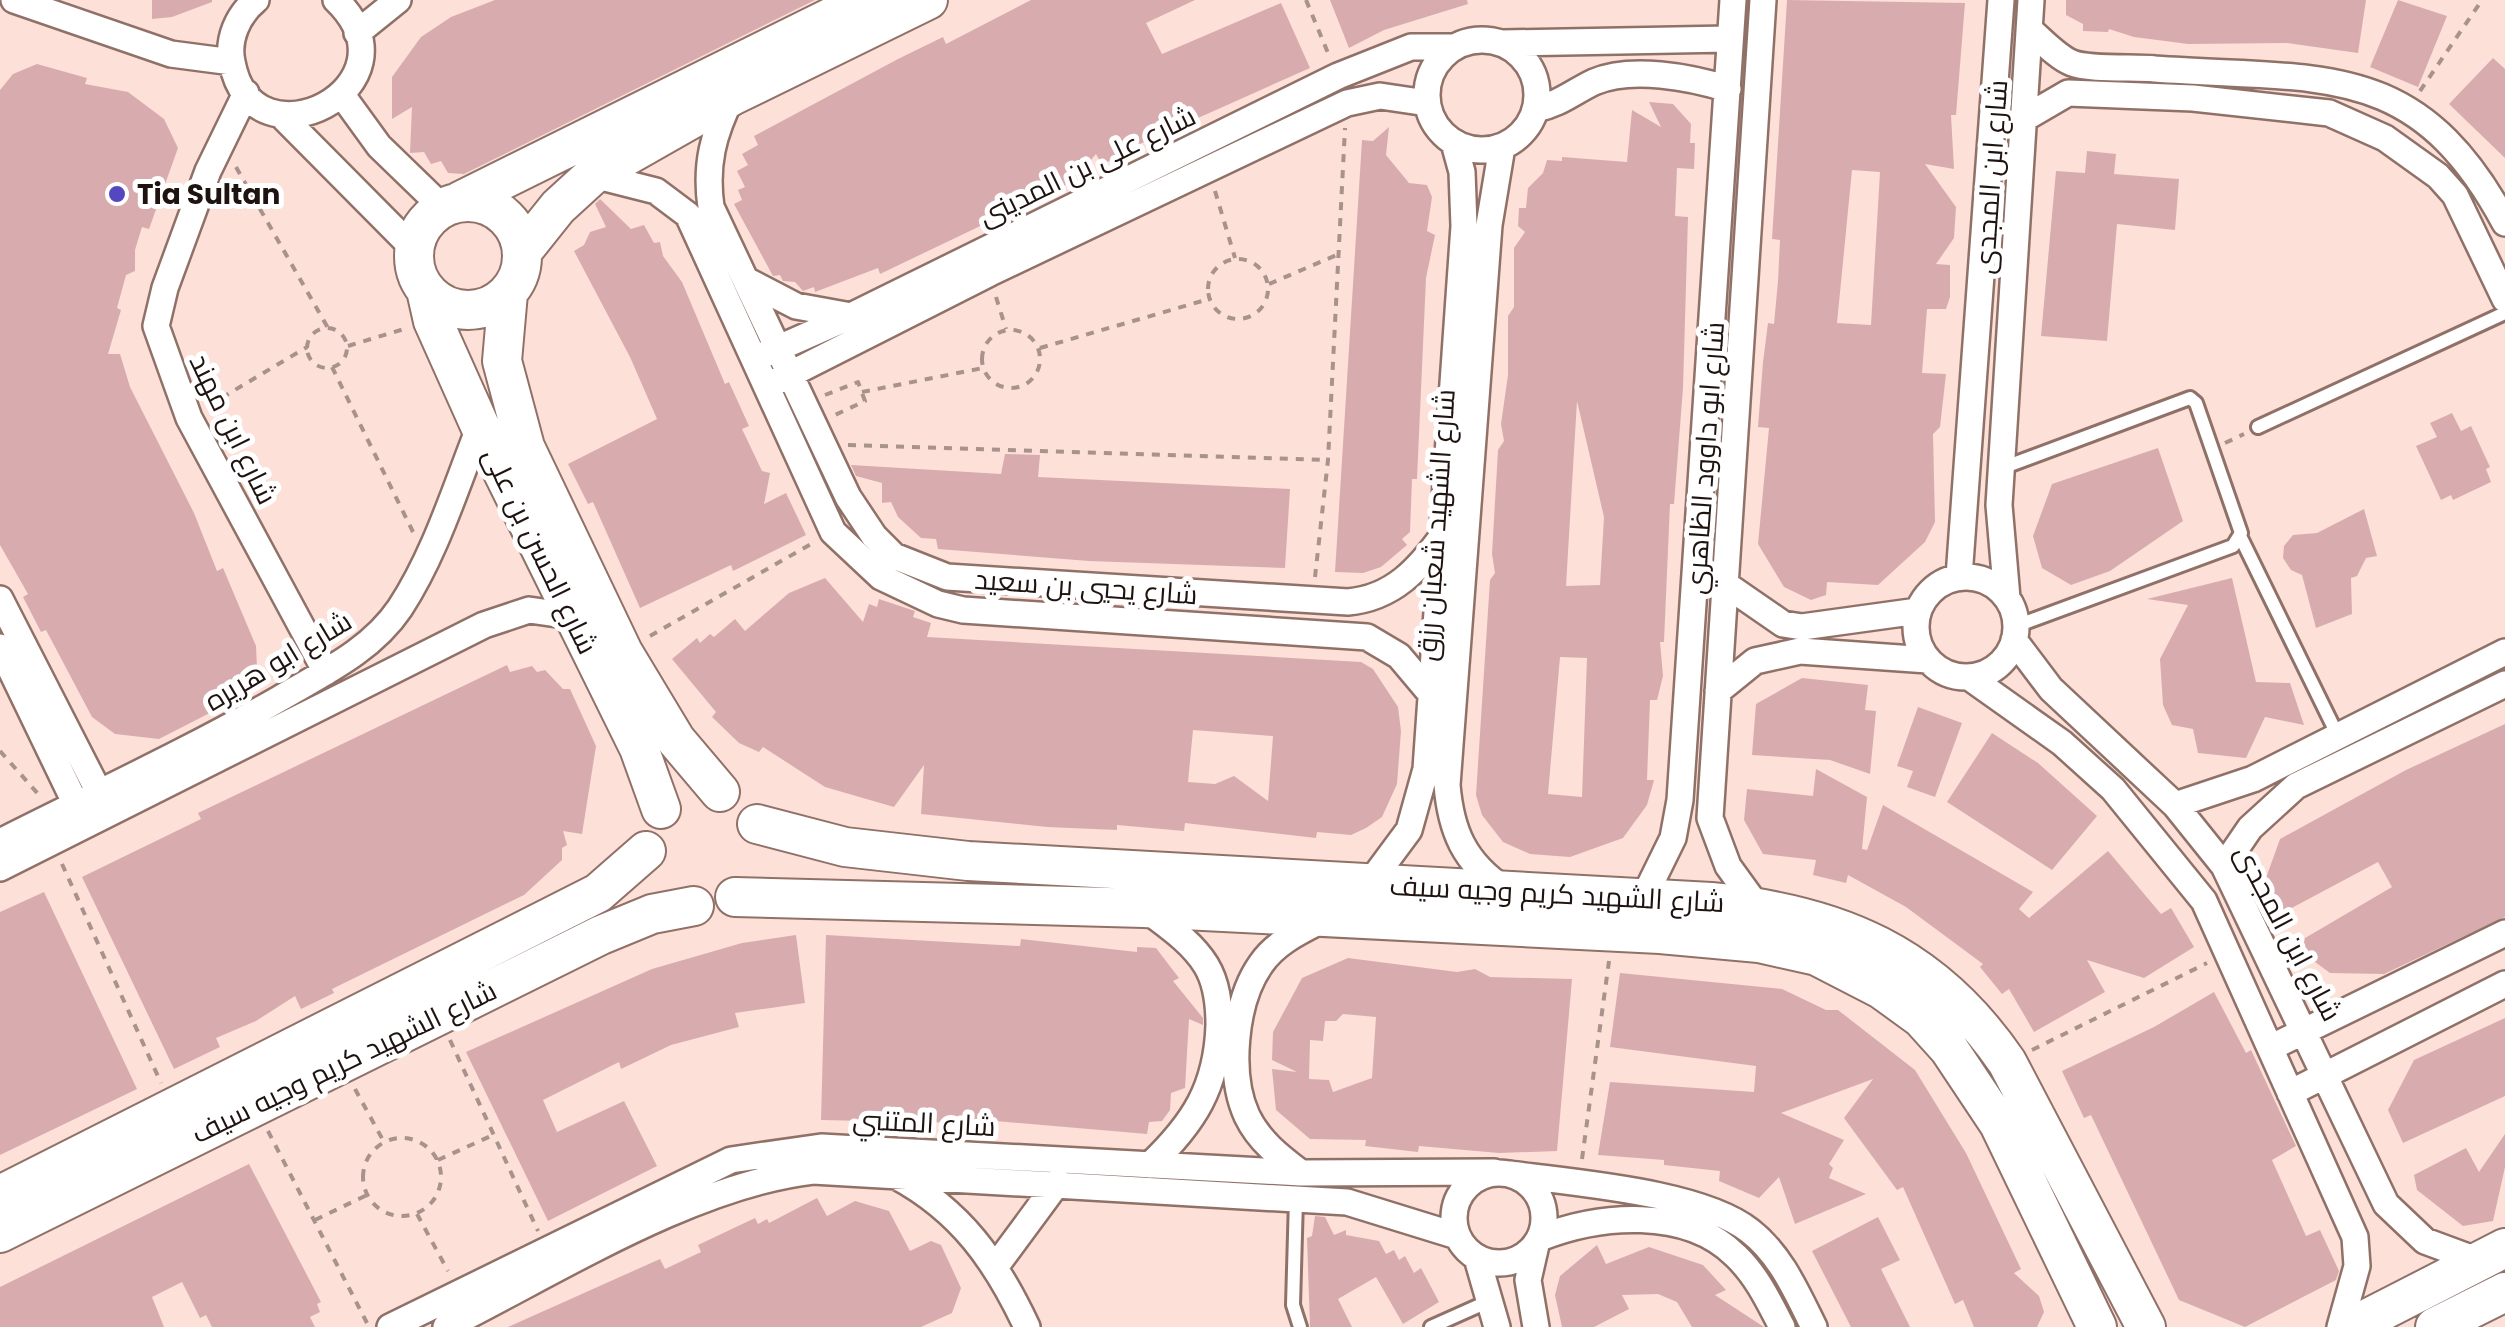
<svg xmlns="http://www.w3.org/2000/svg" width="2505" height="1327" viewBox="0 0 2505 1327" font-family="Poppins,Cairo,sans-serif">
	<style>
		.building { fill: #d8acaf; fill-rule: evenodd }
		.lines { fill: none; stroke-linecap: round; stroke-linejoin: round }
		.lane-casing { stroke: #907168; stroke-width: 18 }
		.street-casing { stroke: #907168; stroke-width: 30 }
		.secondary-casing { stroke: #907168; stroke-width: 42 }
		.path { stroke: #a8928c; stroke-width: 4; stroke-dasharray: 8 8; stroke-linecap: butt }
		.lane { stroke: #fff; stroke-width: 12 }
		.street { stroke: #fff; stroke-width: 25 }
		.secondary { stroke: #fff; stroke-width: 38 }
		.poi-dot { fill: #5447bf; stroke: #fff; stroke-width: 4 }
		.labels { text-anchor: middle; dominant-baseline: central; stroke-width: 10; stroke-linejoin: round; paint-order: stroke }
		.street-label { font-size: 28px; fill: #1f1310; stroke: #fff }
		.poi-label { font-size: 28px; font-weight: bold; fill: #1f1310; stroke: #fff; text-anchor: start }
	</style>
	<rect width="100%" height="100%" fill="#fde0d8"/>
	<path class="building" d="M152,0H212V2L172,17L152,19Z
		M495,0H815L464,174L448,173L441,161L431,164L424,152L410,153L412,107L392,119V77L421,37L451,17Z
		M1031,0H1195L1146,23L1162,54L1281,3L1310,68L1133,147L1136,151L1111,164L1109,161L1102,165L1096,154L1072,182L880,274L878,268L815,292L814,287L803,291L795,282L783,281L780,275L773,276L734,204L742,200L738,190L745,187L737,171L748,165L742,154L758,145L754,136L898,59L943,37L946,44Z
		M1330,0H1467L1468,4L1384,30L1349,48Z
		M1787,0L1965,3L1956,115H1951L1954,169L1925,164L1956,207L1954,238L1936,264L1950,265V297L1946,309H1927L1922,373L1946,374L1940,427L1933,434L1935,522L1925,542L1878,585L1827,582L1826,595L1811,600L1784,587L1758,544L1769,428L1758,427L1763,362L1768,323L1774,324L1778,281L1780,240L1772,239ZM1852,170L1880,172L1871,325L1837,323Z
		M2066,0H2366L2358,53L2287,43L2188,44L2134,37L2109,29L2108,32L2083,31V24L2066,15Z
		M2398,0L2447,16L2418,87L2370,67Z
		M2493,58L2505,69V158L2449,104Z
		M37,64L87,78L85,84L128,92L164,119L178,148L149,229L142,227L135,250V271L126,275L117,308L121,310L108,354H120L130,387L194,513L217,571L223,568L256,646L257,668L245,695L159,739L115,734L92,717L46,630L41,632L23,597L28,594L0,545V90L13,74Z
		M1649,102L1673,104L1691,124L1690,143H1695L1694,169L1677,168L1675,216L1688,217L1683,388L1674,504H1670L1664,642H1660L1663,676L1657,700H1650L1647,780H1654L1647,805L1623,838L1570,857L1530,854L1503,842L1482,815L1476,795L1490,580L1495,573L1492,554L1498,450L1504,441L1501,424L1508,375V316L1514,307V248L1525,232L1518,226L1519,208H1526L1528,188L1543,173L1547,160L1562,161V157L1627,162L1632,110L1661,127ZM1577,401L1604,517L1600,585L1566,586ZM1560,657L1587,658L1582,797L1548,794Z
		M1389,127L1386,155L1409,183L1427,185L1432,197L1427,231L1435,235L1426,278L1417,479H1412L1410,532L1402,539L1407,545L1381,567L1363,573L1335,572L1362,140L1373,141Z
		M2087,151L2116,154L2114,174L2179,179L2175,230L2117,224L2107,341L2041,336L2056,171L2085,173Z
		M600,199L631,229L644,225L654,243L660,242L663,256L682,282L725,384L729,382L749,426L742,429L762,471L770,473L764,504L786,493L806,535L733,571L731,565L640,608L593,502L588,504L568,464L657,419L630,357L574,251L584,245L590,232L606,227L595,204Z
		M2452,413L2461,431L2471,426L2490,467L2486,469L2491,482L2453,500L2451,495L2441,500L2416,446L2437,437L2430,423Z
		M2158,448L2183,521L2110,571L2071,585L2042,568L2033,536L2052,484Z
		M1005,454L1040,455L1038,477L1290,489L1285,568L1089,561L938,549L936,539L921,538L898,517L891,502L882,503V483L856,476L851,465L1001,474Z
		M2364,509L2377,556L2366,558L2357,576L2351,578L2352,614L2316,628L2302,575L2291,570L2283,558L2284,546L2293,535L2317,533Z
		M825,578L863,622L869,604L877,607L879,599L915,611L913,617L931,623L927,637L1361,662L1373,669L1398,707L1401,731L1397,784L1382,817L1366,828L1351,835L1317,832L1316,838L1185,823L1184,831L1117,825V830L1047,827L921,814L924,765L894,807L825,787L763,747L759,752L739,743L712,717L716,712L672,659L697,638L700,643L710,634L714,637L735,619L745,631L789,593ZM1193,730L1273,736L1268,801L1234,776L1215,784L1188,782Z
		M2232,578L2256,682L2290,683L2304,725L2265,717L2246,758L2198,753L2193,729L2172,725L2163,705L2160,659L2188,605L2147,599Z
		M507,665L510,672L532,666L537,672L545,670L563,689H570L596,746L582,834L563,831L567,845L562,848V860L524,895L332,989L334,993L301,1009L295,996L256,1021L216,1038L220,1047L174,1069L82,877L201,819L198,813Z
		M1802,678L1868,685L1865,710L1876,711L1870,774L1830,760L1752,755L1756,704Z
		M1918,707L1962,723L1935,797L1907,787L1913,771L1897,766Z
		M2505,724V917L2384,974L2330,973L2311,959L2300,941L2392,887L2378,862L2284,912L2266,878L2280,839L2406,770Z
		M1992,733L2038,763L2097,816L2052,870L1947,802Z
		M1816,769L1867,797L1862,849L1867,850L1883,805L2033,892L2019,909L2029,918L2108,851L2161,914L2171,908L2194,947L2144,978L2087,960L2105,992L2034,1032L2009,989L2002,994L1980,967L1983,964L1906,907L1848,875L1846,883L1813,875L1816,860L1763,854L1744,820L1747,789L1813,796Z
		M44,892L137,1089L0,1155V912Z
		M796,935L805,1003L735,1013L739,1027L671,1045L621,1069L619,1062L543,1100L557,1132L624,1101L657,1166L548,1221L466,1052L652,969L742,943Z
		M826,935L1020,946L1021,939L1137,952V947L1156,948L1179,978L1173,981L1203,1018V1025L1189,1019L1185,1088L1171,1093L1170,1110L1162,1121L1149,1122L1147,1134L984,1120V1127L866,1115V1121L821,1120Z
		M1348,958L1457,972L1475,969L1490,977L1572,979L1557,1151L1499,1153L1419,1146L1418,1152L1365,1146L1366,1140L1310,1139L1276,1110L1272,1069L1297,1072L1272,1060L1273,1032L1302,978ZM1343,1014L1376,1017L1372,1078L1333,1092L1329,1080L1309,1079L1310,1040L1323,1041L1325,1021H1336Z
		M1620,973L1782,989L1826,1010H1838L1915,1070L1966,1153L2021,1269L2014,1273L2039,1296L2044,1312L2037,1327H1974L1963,1300L1955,1304L1903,1187L1897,1190L1844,1118L1873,1079L1781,1113L1844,1140L1829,1164L1833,1168L1829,1178L1866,1194L1795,1224L1779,1177L1759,1198L1719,1181L1720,1171L1664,1165V1160L1598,1155L1610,1082L1754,1092L1756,1066L1610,1047Z
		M2214,992L2246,1053L2251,1050L2296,1146L2272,1160L2306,1236L2320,1230L2339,1271L2336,1280L2245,1327L2179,1300L2091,1115L2084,1118L2062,1071L2154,1027Z
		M2505,1018V1096L2403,1143L2388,1110L2414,1060Z
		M2505,1134V1167L2493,1221L2463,1226L2417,1190L2414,1175L2466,1148L2479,1172Z
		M249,1164L321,1302L317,1304L320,1312L310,1317L315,1327H212L206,1315L200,1318L182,1282L152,1297L164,1327H0V1287Z
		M817,1198L827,1216L855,1201L889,1211L910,1251L931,1241L941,1245L961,1288L952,1313L921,1327H508L660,1259L665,1269L701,1252L698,1245L755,1218L758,1224L767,1219L769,1223Z
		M1315,1216L1325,1217L1334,1235L1346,1230V1235L1379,1241L1386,1254L1394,1250L1399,1260L1405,1256L1414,1273L1421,1268L1439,1302L1403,1324L1376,1277L1338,1299L1352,1327H1310L1307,1238L1312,1236Z
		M1878,1217L1900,1260L1881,1269L1910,1327H1851L1812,1251Z
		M1597,1245L1606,1264L1649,1247L1703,1265L1726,1290L1715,1295L1764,1327H1692L1677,1302L1658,1294L1622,1295L1629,1309L1594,1327H1562L1555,1295L1560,1276Z"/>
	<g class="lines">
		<g class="lane-casing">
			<path id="lane" d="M2258,427L2505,313
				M2002,468L2190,398L2196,403L2241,533L2233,546L2016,626
				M2241,538L2337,734
				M1296,1199L1293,1305L1300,1327
				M1431,1327L1487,1302"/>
		</g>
		<g class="street-casing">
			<path id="street" d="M14,0L171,54L232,62
				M256,0C238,15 227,39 232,62C252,174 425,86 336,0
				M2030,30C2042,40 2057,57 2072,63C2089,70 2135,67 2155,69C2319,81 2416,57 2505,223
				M357,33L398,0
				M1427 95a55 55 0 1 1 110 0a55 55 0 1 1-110 0Z
				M1503,43L1729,39
				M246,93L208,171L165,288L156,326L189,418L326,672
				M342,95L379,146L442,207
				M732,96C713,134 705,165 711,207L848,497L874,536L894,556L947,577L1348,602C1393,598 1419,569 1444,534
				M1536,109C1560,104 1573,92 1594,82C1631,66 1690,77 1728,89
				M280,114L414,249
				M2025,118L2068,93L2193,98L2329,113L2385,138L2438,176L2455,195L2505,299
				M1502,147L1489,225L1447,785C1451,831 1464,862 1504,889
				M593,175L656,191L688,215L833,532L881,577L938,604L963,610L1367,637L1399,656L1431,694
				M746,280L796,306L851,316
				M765,354L851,316L1338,76L1411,47H1455
				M773,383L990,273L1347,103L1380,96L1427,103
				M1959,577L2001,0
				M1916 627a50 50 0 1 1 100 0a50 50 0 1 1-100 0Z
				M1728,586L1783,624L1802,627L1918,611
				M2007,598L1999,505L2031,0
				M0,599L105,804
				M2014,640L2051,689L2175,805L2224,866L2386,1204L2425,1241L2479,1261
				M0,647L83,819
				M1969,677L2062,743L2113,789L2204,901L2355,1237L2357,1266L2340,1327
				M1718,691L1755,661L1800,651L1928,660
				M2175,805L2253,779L2505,652
				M0,842C93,795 188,751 279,699C323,673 371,651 400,608C436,553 456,486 480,426
				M2224,866L2250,828L2296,786L2505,684
				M0,868L484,625L529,610L571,616
				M1369,884L1409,830L1426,769L1464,226L1462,172L1454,143
				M1644,897L1673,838L1680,800L1733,0
				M1757,906L1728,866L1710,818L1763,0
				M1144,908C1166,925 1191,941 1206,965C1217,983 1219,1004 1219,1025C1217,1087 1194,1123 1150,1165
				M2270,1048L2505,933
				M2290,1093L2505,984
				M1454 1218a45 45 0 1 1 90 0a45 45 0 1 1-90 0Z
				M1301,1173C1280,1157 1259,1141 1247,1116C1228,1075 1234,1002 1261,964C1276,942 1301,931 1324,919
				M1510,1174C1574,1183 1701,1192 1750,1231C1781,1255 1797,1293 1814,1327
				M896,1176C961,1211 996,1261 1027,1327
				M1540,1238C1598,1215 1686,1206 1736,1256C1757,1276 1769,1302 1782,1327
				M1477,1258L1497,1327
				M996,1266L1058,1182
				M390,1327L731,1160L821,1147L1301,1173L1494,1172
				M446,1327C556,1272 692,1185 813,1171L1347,1202L1457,1236
				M1536,1327L1528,1280L1536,1245"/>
		</g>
		<g class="secondary-casing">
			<path id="secondary" d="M460,201L866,0
				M414 256a54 54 0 1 1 108 0a54 54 0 1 1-108 0Z
				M522,252L558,207L593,175L732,96L928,0
				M426,290L433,321L480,426L639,748L661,809
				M508,293L502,361L525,447L623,652L676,740L720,792
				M757,824L845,847L968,861L1711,902C1838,914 1933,954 2007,1062L2146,1327
				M735,897L1144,908L1660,934L1759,943L1817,956L1881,989L1921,1018L1949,1049L1999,1124L2097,1327
				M0,1195L598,893L646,851
				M0,1233L601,935L652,914L694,906
				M2351,1327L2505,1248
				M2435,1327L2505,1292"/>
		</g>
		<path class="path" d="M1306,0L1328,53
			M2420,91L2482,0
			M236,167L328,328
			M1215,191L1235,258
			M1208 289a30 30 0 1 1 60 0a30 30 0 1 1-60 0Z
			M1269,284L1339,254
			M996,297L1006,329
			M307 348a20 20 0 1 1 40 0a20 20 0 1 1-40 0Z
			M982 359a29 29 0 1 1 58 0a29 29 0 1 1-58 0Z
			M348,346L404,329
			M1040,348L1209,299
			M332,367L413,532
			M862,392L983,368
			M825,395L858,382L865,401L835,415
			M208,406L307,347
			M2225,443L2244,434
			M848,445L1328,460
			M1315,577L1328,460L1345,128
			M650,636L811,544
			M0,751L39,795
			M62,864L161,1083
			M450,1040L538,1231
			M2032,1050L2207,963
			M355,1089L384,1142
			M268,1131L367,1323
			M363 1177a39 39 0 1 1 78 0a39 39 0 1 1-78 0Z
			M1582,1159L1609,961
			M438,1160L493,1135
			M417,1214L448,1271
			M315,1220L367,1195"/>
		<use href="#lane" class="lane"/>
		<use href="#street" class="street"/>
		<use href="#secondary" class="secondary"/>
	</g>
	<circle class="poi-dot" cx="117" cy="194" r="10"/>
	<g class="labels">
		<g class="street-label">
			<text transform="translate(1087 166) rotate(-26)">شارع على بن المدينى</text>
			<text transform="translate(1991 177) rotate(-86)">شارع ابن المجدى</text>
			<text transform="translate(233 429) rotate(64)">شارع ابن مهند</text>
			<text transform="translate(1705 458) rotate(-86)">شارع ابو داوود الظاهري</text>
			<text transform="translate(1436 525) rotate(-86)">شارع الشهيد شعبان رزق</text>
			<text transform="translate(540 551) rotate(64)">شارع الحسن بن على</text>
			<text transform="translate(1086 587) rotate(4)">شارع يحيي بن سعيد</text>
			<text transform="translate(278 661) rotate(-31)">شارع ابو هريره</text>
			<text transform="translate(1557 894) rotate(3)">شارع الشهيد كريم وجيه سيف</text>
			<text transform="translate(2288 933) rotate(62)">شارع ابن المجدى</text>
			<text transform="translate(344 1062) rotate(-26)">شارع الشهيد كريم وجيه سيف</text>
			<text transform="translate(924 1123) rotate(3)">شارع المتنبي</text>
		</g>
		<g class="poi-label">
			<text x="137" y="194">Tia Sultan</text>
		</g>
	</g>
</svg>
